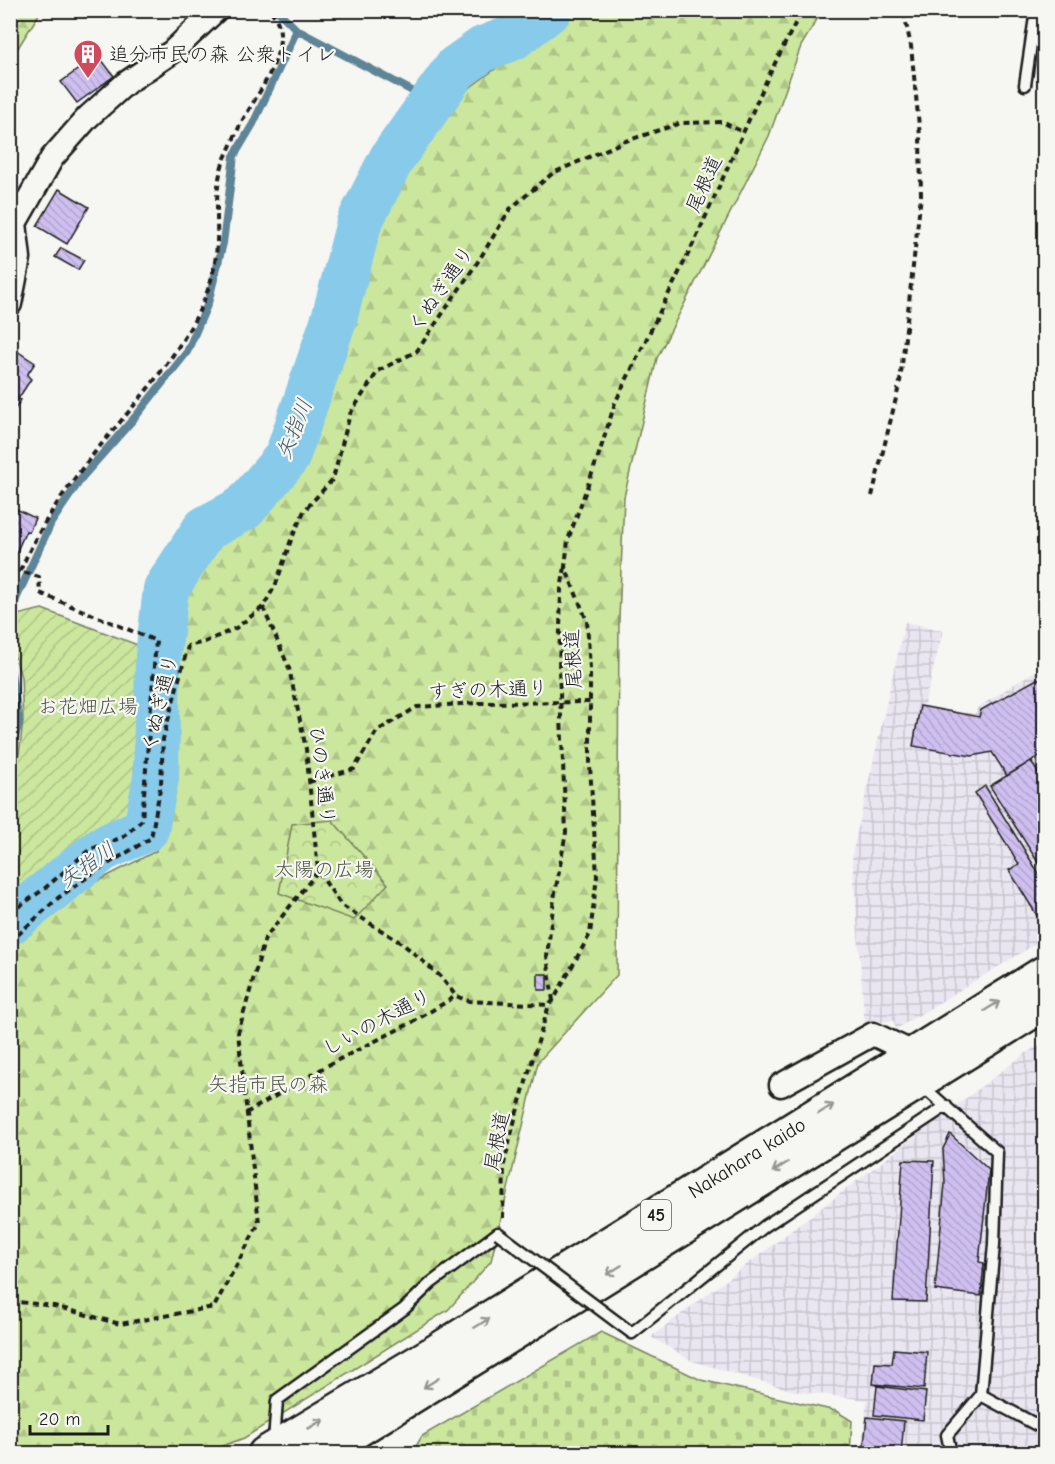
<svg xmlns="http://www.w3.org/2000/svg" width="1055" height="1464" viewBox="0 0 1055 1464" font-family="'Comic Neue','Klee One',sans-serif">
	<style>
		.industrial { fill: url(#industrial-grid) }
		.forest { fill: url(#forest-firs); stroke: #74815c; stroke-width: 1.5 }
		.cemetery { fill: url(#cemetery-stones); stroke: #74815c; stroke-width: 1.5 }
		.park { fill: url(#park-crowns); stroke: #74815c; stroke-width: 1.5 }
		.garden { fill: url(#garden-furrows); stroke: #74815c; stroke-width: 1.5 }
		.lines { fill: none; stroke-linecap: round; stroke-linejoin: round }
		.stream { stroke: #5d8497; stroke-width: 8 }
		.river { stroke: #88cae9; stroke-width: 46 }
		.building { fill: url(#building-back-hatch); stroke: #1c1c1c; stroke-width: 1.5 }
		.service-casing { stroke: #1c1c1c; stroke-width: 15 }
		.minor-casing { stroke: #1c1c1c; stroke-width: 27 }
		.primary-casing { stroke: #1c1c1c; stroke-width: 38 }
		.path { stroke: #1c1c1c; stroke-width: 4; stroke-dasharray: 6 4.5; stroke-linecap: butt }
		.service { stroke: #f6f6f2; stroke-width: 10 }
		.minor { stroke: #f6f6f2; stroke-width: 22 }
		.primary { stroke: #f6f6f2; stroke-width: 33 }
		.service-bridge-casing { stroke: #1c1c1c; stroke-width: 15; stroke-linecap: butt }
		.service-bridge { stroke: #f6f6f2; stroke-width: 10 }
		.oneway { stroke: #949492 }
		.labels { text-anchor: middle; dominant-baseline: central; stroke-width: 4.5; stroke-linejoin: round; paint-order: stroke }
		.shield { fill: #f6f6f2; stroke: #5d5d5c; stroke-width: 1.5 }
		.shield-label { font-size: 18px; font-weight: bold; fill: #1c1c1c }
		.poi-label { font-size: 20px; fill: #1c1c1c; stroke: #f6f6f2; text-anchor: start }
		.street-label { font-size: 20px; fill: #1c1c1c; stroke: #f6f6f2 }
		.park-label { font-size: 20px; fill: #515943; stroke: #f6f6f2 }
		.water-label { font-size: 21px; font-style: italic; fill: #425964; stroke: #f6f6f2 }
	</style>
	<defs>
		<pattern id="industrial-grid" width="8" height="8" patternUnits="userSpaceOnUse" patternTransform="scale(1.5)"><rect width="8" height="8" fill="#eae6f1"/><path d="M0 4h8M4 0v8" fill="none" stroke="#c8c5ce"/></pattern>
		<pattern id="forest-firs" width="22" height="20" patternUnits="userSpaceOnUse" patternTransform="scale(1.5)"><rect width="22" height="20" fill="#cbe69d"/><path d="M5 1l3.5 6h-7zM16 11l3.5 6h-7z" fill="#aec587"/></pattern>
		<pattern id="cemetery-stones" width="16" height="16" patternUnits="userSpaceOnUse" patternTransform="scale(1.5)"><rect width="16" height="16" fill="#cbe69d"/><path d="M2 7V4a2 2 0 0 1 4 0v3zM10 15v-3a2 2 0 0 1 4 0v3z" fill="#aec587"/></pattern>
		<pattern id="park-crowns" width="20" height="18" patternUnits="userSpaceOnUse" patternTransform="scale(1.5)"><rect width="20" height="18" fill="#cbe69d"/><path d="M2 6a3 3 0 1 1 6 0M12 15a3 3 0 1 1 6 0" fill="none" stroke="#aec587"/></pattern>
		<pattern id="garden-furrows" width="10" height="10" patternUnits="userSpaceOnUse" patternTransform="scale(1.5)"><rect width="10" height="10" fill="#cbe69d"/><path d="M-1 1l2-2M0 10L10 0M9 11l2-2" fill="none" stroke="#aec587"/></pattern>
		<pattern id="building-back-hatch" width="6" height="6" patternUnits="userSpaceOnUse" patternTransform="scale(1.5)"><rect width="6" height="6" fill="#cebff0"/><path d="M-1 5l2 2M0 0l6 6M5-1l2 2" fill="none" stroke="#b0a4cd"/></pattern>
	</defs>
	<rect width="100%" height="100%" fill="#f6f6f2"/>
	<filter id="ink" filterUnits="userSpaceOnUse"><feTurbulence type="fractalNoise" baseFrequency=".0167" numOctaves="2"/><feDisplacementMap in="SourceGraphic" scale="12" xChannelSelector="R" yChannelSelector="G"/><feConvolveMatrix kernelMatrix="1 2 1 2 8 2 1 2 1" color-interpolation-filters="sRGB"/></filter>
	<g filter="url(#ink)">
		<path class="industrial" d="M905,622L943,631L924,706L975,714L977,708L1041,667H1044V939L896,1029L893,1020L865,1026L852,855Z
			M1044,1042V1453H861L867,1400L794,1391L692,1361L651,1337L1023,1055Z"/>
		<path class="forest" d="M11,10L41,11L11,59L10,11Z
			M574,11H822L801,46L769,136L657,358L624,497L619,619L617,975L538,1062L491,1261L448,1310L244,1438L204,1453H11L10,937L39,911L156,851L179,686L166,589L208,546L296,477L382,213L446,105Z"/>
		<path class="cemetery" d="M601,1332L701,1380L836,1411L852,1421L850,1453H412L422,1436Z"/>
		<path class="park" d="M332,820L388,884L354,920L279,893L292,824Z"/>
		<path class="garden" d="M42,609L151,650L155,709L141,793L123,826L72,861L11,908V775L19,754L23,721L21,677L11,645L17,615Z"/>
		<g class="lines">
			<path class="stream" d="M277,10L297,30L433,102
				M10,617L16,599L51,523L83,476L136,416L187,352L208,303L223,243L234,156L253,124L297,30
				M10,666L19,722L10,756"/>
			<path class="river" d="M10,922L102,849L146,829L156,778L158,656L166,589L205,529L244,508L287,457L334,319L359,223L392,158L456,68L483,49L512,38L549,10"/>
		</g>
		<path class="building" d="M98,55L114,76L77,103L61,82Z
			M59,189L89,207L67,244L37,226Z
			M61,248L84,260L78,270L55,257Z
			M17,351L35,363L27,375L31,379L18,399L21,400L10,416V355L13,357Z
			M12,507L35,518L29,532L26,531L16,553L10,551Z
			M1037,679H1044V753L1007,776L992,752L972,756L913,746L920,706L979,717L981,710Z
			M1031,761L1044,783V872L990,786Z
			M985,786L1044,882V927L1009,870L1019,864L975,793Z
			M538,974H547V990H538Z
			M950,1134L989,1170L979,1262L984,1263L981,1296L935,1290L945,1183L943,1149Z
			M903,1160L934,1161L926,1302L893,1301Z
			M894,1349L927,1352L924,1389L873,1384L875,1363L892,1364Z
			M877,1386L926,1392L923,1420L874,1415Z
			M867,1417L904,1421L901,1454H863Z"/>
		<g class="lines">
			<g class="service-casing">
				<path id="service" d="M1025,85L1036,10
					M920,1084L997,1152L994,1244L981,1395L947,1435L951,1454
					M621,1325L632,1333L765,1226L946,1106
					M981,1395L1044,1429
					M274,1442L277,1400L404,1309L431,1283L498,1233"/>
			</g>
			<g class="minor-casing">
				<path id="minor" d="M10,304L19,258L15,223L52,158L88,117L126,83L172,52L216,10
					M781,1085L873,1034L915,1054"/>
			</g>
			<g class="primary-casing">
				<path id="primary" d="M265,1454L432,1354L1044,973
					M319,1454L1044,1004"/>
			</g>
			<path class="path" d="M872,496L900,382L921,195L920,136L911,46L903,10
				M263,607L289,668L306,749L318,871L341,905L403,944L440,976L456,996
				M309,782L354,769L377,731L417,707L476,703L590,702
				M10,913L44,889L89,850L123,837L142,820L156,641L40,593L39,577L20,571C37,532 58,500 84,466C118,422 158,382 187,333C200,312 211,287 215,262C221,228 211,190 225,158C230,147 235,136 240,125C255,96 300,42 270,10
				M10,942L58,898L96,871L151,838L161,784L163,739L188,646L205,642L236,628L263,607L276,584L291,540L304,511L333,479L350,414L378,371L417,351L479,260L510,209L553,173L623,142L681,123L722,122L743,132
				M553,1001L547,956L554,899L566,832L559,670L561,589L565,567
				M246,1113L332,1063L411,1023L456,996L469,1001L549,1005
				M503,1218L504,1164L516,1115L549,1005L553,1001L590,934L597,876L590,766V669L587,621L565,567L568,540L599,454L615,403L697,236L768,77L802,10
				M10,1301L54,1306L120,1324L214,1307L259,1223L238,1033L265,938L318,871"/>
			<use href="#service" class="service"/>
			<use href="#minor" class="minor"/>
			<use href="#primary" class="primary"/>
			<g class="service-bridge-casing">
				<path id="service-bridge" d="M498,1233L621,1325"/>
			</g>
			<use href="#service-bridge" class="service-bridge"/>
		</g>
		<defs><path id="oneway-shaft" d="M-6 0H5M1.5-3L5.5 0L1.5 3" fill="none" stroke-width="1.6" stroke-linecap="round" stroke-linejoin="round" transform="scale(1.5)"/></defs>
		<g class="oneway">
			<use href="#oneway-shaft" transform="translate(992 1006) rotate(-32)"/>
			<use href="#oneway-shaft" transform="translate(826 1109) rotate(-32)"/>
			<use href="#oneway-shaft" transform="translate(780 1167) rotate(148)"/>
			<use href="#oneway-shaft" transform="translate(614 1270) rotate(148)"/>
			<use href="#oneway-shaft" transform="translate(482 1323) rotate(-32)"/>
			<use href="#oneway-shaft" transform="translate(431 1383) rotate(148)"/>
			<use href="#oneway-shaft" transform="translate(316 1424) rotate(-31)"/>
		</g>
	</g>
	<defs>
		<g id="building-pin" transform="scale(1.5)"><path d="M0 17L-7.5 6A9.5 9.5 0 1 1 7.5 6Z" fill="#d1495b" stroke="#f6f6f2"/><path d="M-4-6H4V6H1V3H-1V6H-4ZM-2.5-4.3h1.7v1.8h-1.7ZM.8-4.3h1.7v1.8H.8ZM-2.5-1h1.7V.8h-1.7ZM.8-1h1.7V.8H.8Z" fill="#fff"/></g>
	</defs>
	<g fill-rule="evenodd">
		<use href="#building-pin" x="88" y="54"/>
	</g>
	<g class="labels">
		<rect class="shield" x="641" y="1200" width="30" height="30" rx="4.5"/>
		<g class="shield-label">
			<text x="656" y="1215">45</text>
		</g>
		<g class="poi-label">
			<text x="109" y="54">追分市民の森 公衆トイレ</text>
		</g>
		<g class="street-label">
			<text transform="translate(704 184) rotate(-66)">尾根道</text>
			<text transform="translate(441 289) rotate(-56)">くぬぎ通り</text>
			<text transform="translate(573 659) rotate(-93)">尾根道</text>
			<text transform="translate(488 690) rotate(-2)">すぎの木通り</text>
			<text transform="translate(160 703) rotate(-77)">くぬぎ通り</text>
			<text transform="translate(322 775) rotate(83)">ひのき通り</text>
			<text transform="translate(377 1022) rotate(-28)">しいの木通り</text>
			<text transform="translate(497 1141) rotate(-79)">尾根道</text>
			<text transform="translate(747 1158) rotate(-32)">Nakahara kaido</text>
		</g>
		<g class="park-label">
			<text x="88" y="706">お花畑広場</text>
			<text x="324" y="869">太陽の広場</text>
			<text x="268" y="1084">矢指市民の森</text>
		</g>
		<g class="water-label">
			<text transform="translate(294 429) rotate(-68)">矢指川</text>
			<text transform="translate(87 865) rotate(-35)">矢指川</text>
		</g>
	</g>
	<rect width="1055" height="1464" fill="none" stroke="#f6f6f2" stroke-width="36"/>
	<rect x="18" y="18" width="1019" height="1428" fill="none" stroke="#1c1c1c" stroke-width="2" filter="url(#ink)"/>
	<path d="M30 1425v9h78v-9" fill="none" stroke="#1c1c1c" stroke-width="3"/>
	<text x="39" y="1425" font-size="18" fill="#1c1c1c" stroke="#f6f6f2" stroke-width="4.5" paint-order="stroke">20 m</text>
</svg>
